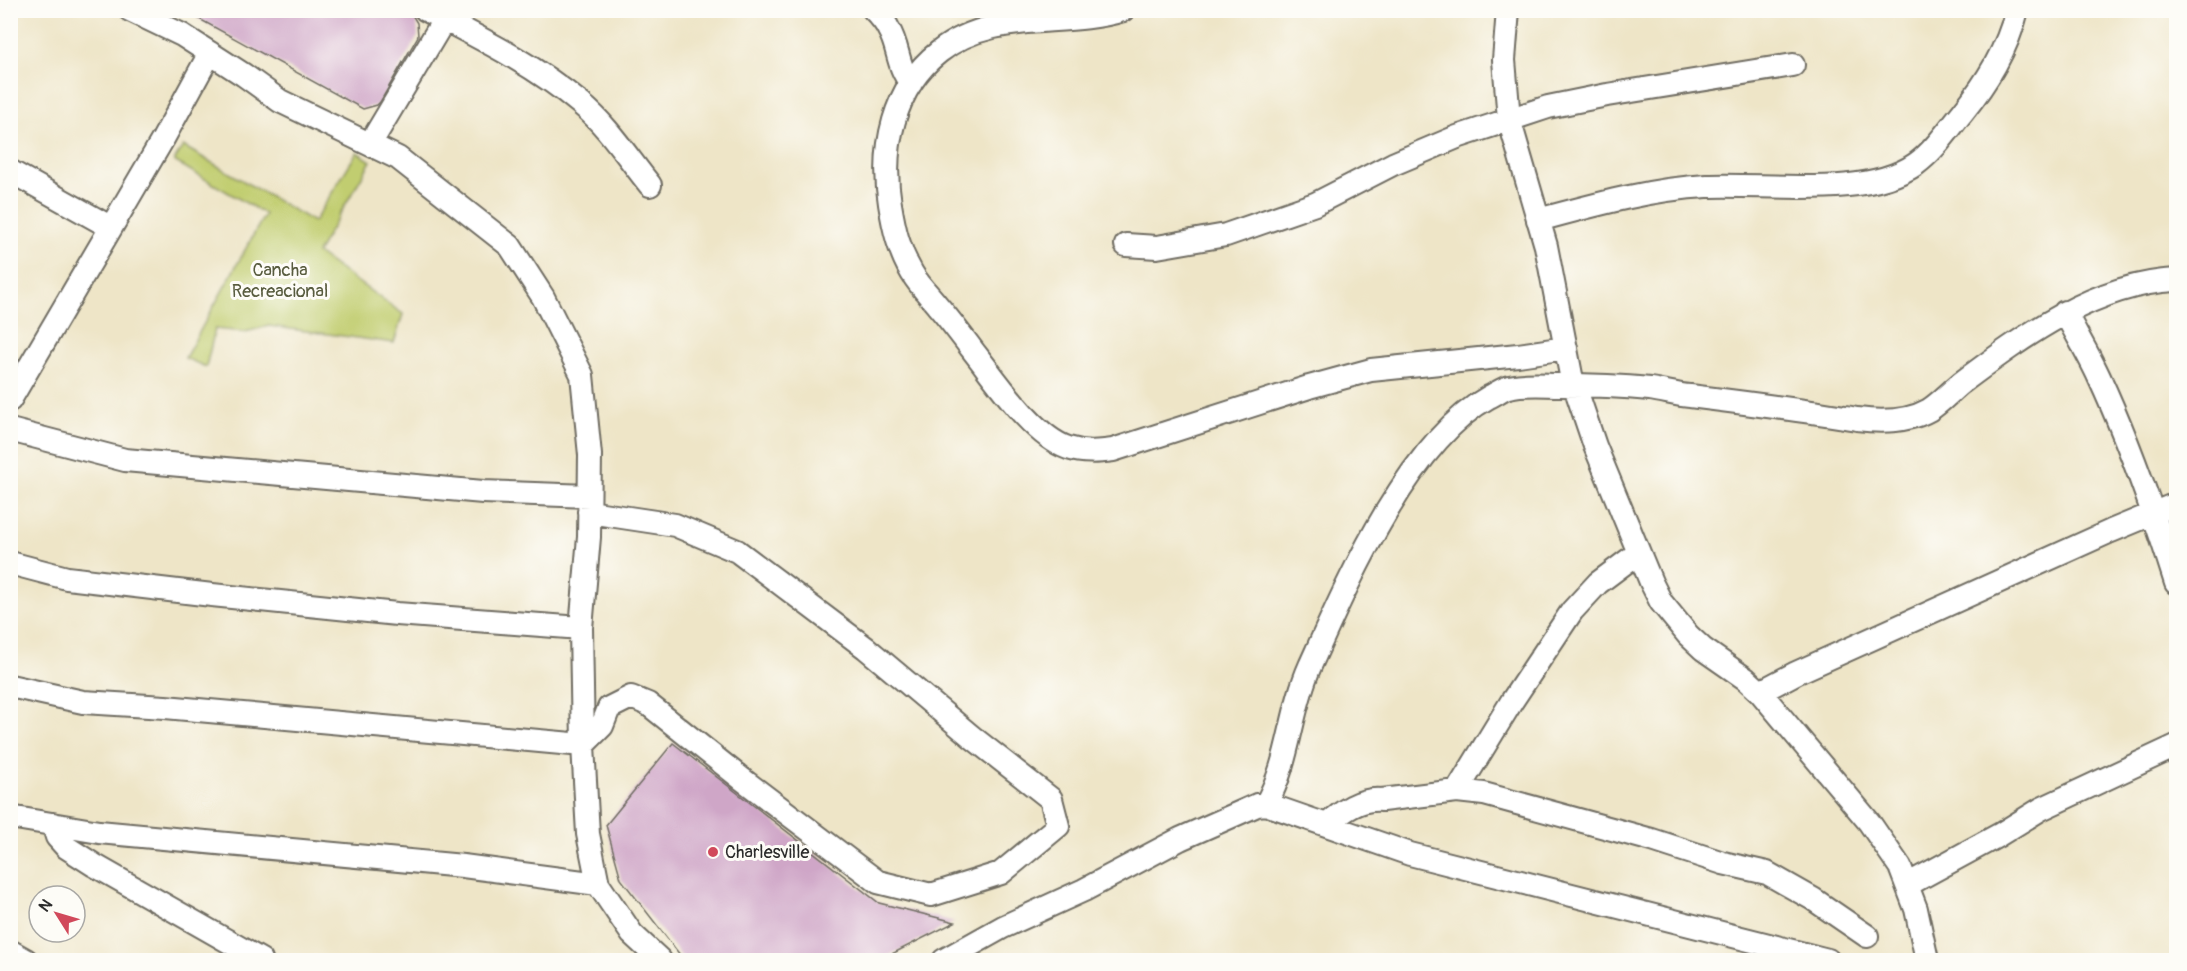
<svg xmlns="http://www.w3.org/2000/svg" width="2187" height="971" viewBox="0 0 2187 971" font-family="Pangolin,sans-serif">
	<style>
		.green { fill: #c1cd6f; stroke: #767c4d; stroke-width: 1.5 }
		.building { fill: #cfa6c7 }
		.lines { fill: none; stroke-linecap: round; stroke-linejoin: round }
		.minor-casing { stroke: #6f6c62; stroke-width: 26 }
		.minor { stroke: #fff; stroke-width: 22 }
		.poi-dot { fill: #d1495b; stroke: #fdfcf7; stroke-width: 2 }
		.labels { text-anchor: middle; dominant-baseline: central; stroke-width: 6; stroke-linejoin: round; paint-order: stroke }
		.park-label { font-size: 18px; fill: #585c3f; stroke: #fdfcf7 }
		.poi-label { font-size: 18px; fill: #2b2b2b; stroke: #fdfcf7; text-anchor: start }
	</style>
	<rect width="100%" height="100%" fill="#fdfcf7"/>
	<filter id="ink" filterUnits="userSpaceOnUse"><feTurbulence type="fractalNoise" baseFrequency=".0167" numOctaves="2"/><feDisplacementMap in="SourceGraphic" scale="12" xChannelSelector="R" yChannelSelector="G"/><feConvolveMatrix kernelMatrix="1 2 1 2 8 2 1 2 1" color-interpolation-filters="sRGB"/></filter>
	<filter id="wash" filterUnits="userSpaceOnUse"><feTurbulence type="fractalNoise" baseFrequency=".008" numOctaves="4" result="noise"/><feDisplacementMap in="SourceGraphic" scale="24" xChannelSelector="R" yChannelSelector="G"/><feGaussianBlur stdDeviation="1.35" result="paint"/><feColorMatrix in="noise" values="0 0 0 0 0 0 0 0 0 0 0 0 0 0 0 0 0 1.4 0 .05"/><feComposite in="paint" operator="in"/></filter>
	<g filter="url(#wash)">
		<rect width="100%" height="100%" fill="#eee5c7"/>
		<path class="green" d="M183,146L314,222L357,152L371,161L317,253L403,314L394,343L269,326L245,332L215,329L206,367L185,358L265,214L174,161Z"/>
		<g id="blocks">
			<path class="building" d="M183,10H406L411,13L417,23L418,36L380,102L377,105L363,109Z
				M673,743L879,903L955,922L880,960H684L621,879L606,825Z"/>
		</g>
	</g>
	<g filter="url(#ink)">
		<use href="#blocks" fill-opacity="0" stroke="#6f6c62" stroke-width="1.5"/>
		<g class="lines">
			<g class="minor-casing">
				<path id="minor" d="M130,10L182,35L244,75L280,101L398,158L510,246L543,297L582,375L590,455L589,537L581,628L583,745L588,834L598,884L632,934L660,960
					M426,10C480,38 535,65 581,104C608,126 628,158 650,185
					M874,10C880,16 886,23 889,30C899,47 897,67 911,83
					M1123,10C1062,29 993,9 939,52C893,88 881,149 890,204C894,229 899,251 912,273C919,285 929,295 937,305C950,320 962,336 974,352C997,381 1033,436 1068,448C1084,453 1098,452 1113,450L1309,387L1371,370L1518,355L1566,348
					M1508,10L1504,60L1509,119L1546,246L1571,375L1595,446L1651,582L1661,602L1688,635L1703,649L1746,679L1760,692L1869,822L1900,867L1916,909L1927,960
					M370,144L444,20
					M10,171L110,227
					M1538,220C1594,205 1650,189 1707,186C1767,183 1866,199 1916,164C1934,151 1948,130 1962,113C1987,82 2007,50 2017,10
					M1126,245L1157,247L1226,235L1315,204L1393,164L1457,137L1548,107L1607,95L1793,65
					M2065,312C2076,334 2089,355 2099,377C2130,444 2154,513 2176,583
					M10,400L163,139L210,53
					M10,430L125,460L483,492L589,496
					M10,563L67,578L212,595L397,614L581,628
					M10,686L83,702L165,707L583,745L602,726L609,708L631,697L648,704L742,779L878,882L931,895L1001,873L1058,826L1051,799L972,737L866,648L737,551L675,525L589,512
					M1760,692L1796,673L2111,531L2176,504
					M1457,791L1512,701L1572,611L1598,583L1638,553
					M1266,804C1290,761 1290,711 1310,666C1347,584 1408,442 1489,397C1496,394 1503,388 1509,387C1524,383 1544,385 1559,385C1590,385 1620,386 1650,389C1664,391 1677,395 1690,396C1746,403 1802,410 1857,419C1880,422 1908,422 1929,410C1940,403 1950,392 1961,383C2024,336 2094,284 2176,280
					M10,817L99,832L463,866L598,884
					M53,824L57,837L66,847L94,865L261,960
					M1327,825C1342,811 1360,798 1382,800L1457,791L1484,794L1652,840L1723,863L1767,873L1813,899L1867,936
					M1907,885L1999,835L2041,809L2176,746
					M10,951L26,960
					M944,960L1003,927L1084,890L1180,839L1257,805L1266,804L1410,854L1828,960"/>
			</g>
			<use href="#minor" class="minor"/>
		</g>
	</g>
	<circle class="poi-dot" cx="713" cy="852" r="6"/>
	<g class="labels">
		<g class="park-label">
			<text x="280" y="270">Cancha<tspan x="280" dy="21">Recreacional</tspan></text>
		</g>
		<g class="poi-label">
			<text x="725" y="852">Charlesville</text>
		</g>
	</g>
	<rect width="2187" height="971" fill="none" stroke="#fdfcf7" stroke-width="36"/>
	<g transform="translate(57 914) rotate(307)"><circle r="28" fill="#fdfcf7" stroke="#a9a8a5" stroke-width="1.5"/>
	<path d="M0-4.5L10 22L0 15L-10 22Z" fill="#d1495b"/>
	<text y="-9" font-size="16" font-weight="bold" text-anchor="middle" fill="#2b2b2b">N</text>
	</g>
</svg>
